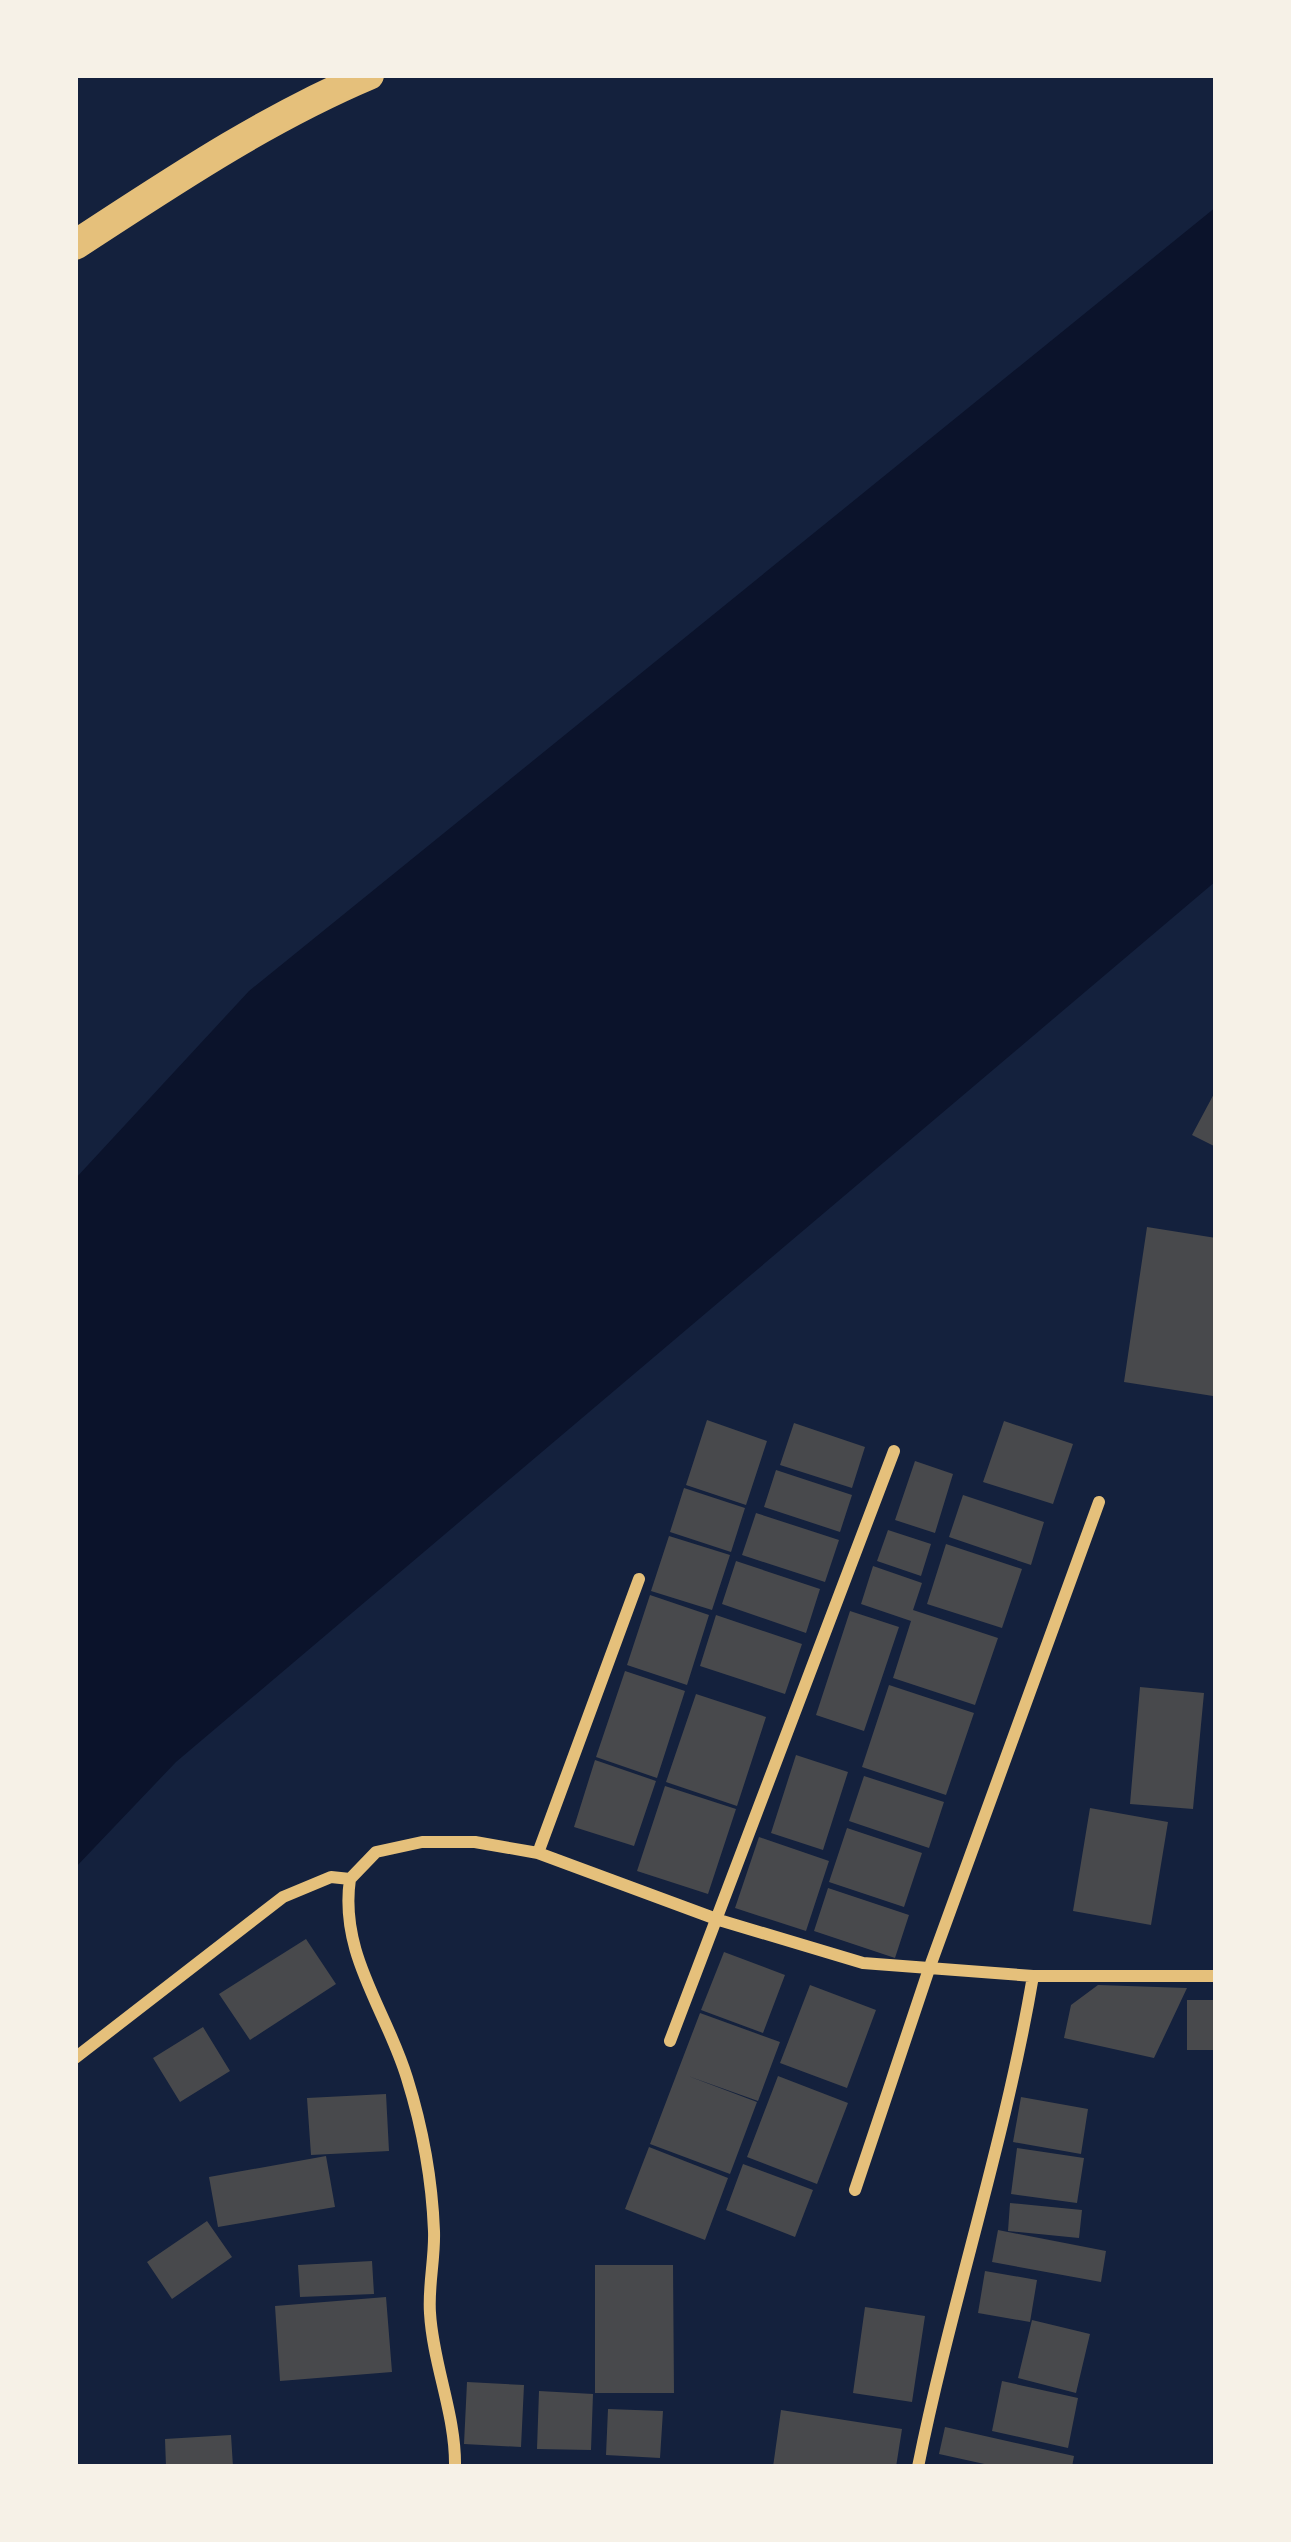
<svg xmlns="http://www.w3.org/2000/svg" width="1291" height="2542" viewBox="0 0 1291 2542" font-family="'Golos Text',sans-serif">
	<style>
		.water { fill: #0b132b }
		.building { fill: #48494c }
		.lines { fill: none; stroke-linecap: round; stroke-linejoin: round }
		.minor { stroke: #e5c07b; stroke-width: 12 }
		.primary { stroke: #e5c07b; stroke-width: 30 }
	</style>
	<rect width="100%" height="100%" fill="#14213d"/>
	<path class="water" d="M1216,207V881L176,1762L75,1868V1179L249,991Z"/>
	<path class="building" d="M1216,1090V1147L1192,1135Z
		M1147,1227L1216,1238L1213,1396L1124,1382Z
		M707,1420L767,1441L746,1505L686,1485Z
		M1004,1421L1073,1444L1053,1504L983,1482Z
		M794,1423L865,1447L852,1488L780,1465Z
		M915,1461L953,1474L935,1533L895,1520Z
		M776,1470L852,1495L840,1532L764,1507Z
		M684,1488L745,1508L731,1552L670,1532Z
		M963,1495L1044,1522L1031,1565L949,1537Z
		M756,1513L839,1540L825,1582L742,1555Z
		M888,1530L931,1544L921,1576L877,1561Z
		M669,1536L730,1555L712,1610L651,1591Z
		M946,1544L1022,1569L1002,1628L927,1604Z
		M736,1561L820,1589L806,1633L722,1604Z
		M873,1566L922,1583L913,1610L998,1638L975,1705L893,1678L911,1621L861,1604Z
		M650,1595L709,1615L687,1685L627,1665Z
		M850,1611L899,1627L864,1731L816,1715Z
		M716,1615L802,1644L785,1694L700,1666Z
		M625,1671L685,1691L657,1778L596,1757Z
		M889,1685L974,1713L946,1795L862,1767Z
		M1140,1687L1204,1693L1193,1809L1130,1804Z
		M696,1694L766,1717L737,1806L666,1782Z
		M796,1755L848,1772L823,1850L771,1833Z
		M595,1760L656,1781L634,1846L574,1827Z
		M864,1776L944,1802L929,1848L849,1821Z
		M665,1786L736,1809L708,1894L637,1871Z
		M1090,1808L1168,1822L1151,1925L1073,1911Z
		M847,1828L922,1853L904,1907L829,1882Z
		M759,1837L829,1861L806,1931L735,1908Z
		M828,1888L909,1915L895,1958L814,1931Z
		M306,1939L336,1984L250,2040L219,1994Z
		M724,1952L785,1975L763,2033L701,2010Z
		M810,1985L876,2010L847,2088L780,2063Z
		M1098,1985L1187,1988L1154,2058L1064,2038L1071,2005Z
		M1187,2000H1216V2050H1187Z
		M700,2013L780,2042L758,2101L688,2076L757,2102L730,2174L650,2144Z
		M203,2027L230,2071L180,2102L153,2058Z
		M778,2076L848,2103L817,2184L747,2157Z
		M386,2094L389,2151L311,2155L307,2098Z
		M1021,2097L1088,2109L1081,2154L1013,2142Z
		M649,2147L728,2178L705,2240L625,2209Z
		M1017,2148L1084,2158L1077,2203L1011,2194Z
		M326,2156L335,2207L218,2227L209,2177Z
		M743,2164L813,2190L795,2237L726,2210Z
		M1010,2203L1082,2210L1079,2238L1008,2231Z
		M207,2221L232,2257L172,2299L147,2262Z
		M998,2230L1106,2251L1101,2282L992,2262Z
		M372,2261L374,2294L300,2297L298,2265Z
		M595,2265H673L674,2393H595Z
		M985,2271L1037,2280L1030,2322L978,2313Z
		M386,2297L392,2372L280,2381L275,2306Z
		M865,2307L925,2316L912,2402L853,2393Z
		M1032,2320L1090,2334L1076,2393L1018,2378Z
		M1002,2381L1078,2398L1068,2448L992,2431Z
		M467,2382L524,2385L521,2447L464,2444Z
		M539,2391L593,2394L591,2450L537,2449Z
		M608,2409L663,2411L660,2458L606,2455Z
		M781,2410L902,2429L896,2467H773Z
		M945,2427L1074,2456L1072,2467H998L939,2454Z
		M231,2435L233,2467H166L165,2439Z"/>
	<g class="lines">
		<path class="minor" d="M538,1853L639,1579
			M350,1879L376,1852L422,1842H475L538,1853L719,1920L863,1963L1033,1976H1216
			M350,1879C339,1954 386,2009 407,2078C422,2126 432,2180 434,2231C435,2258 428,2286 430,2313C433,2365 456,2415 455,2467
			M670,2041L894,1451
			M75,2058L283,1897L331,1877L350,1879
			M855,2190L929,1969L1099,1502
			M918,2467C951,2302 1005,2142 1033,1976"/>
		<path class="primary" d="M75,245C170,183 265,119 369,75"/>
	</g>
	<rect width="1291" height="2542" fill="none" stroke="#f6f1e7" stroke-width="156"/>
</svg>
